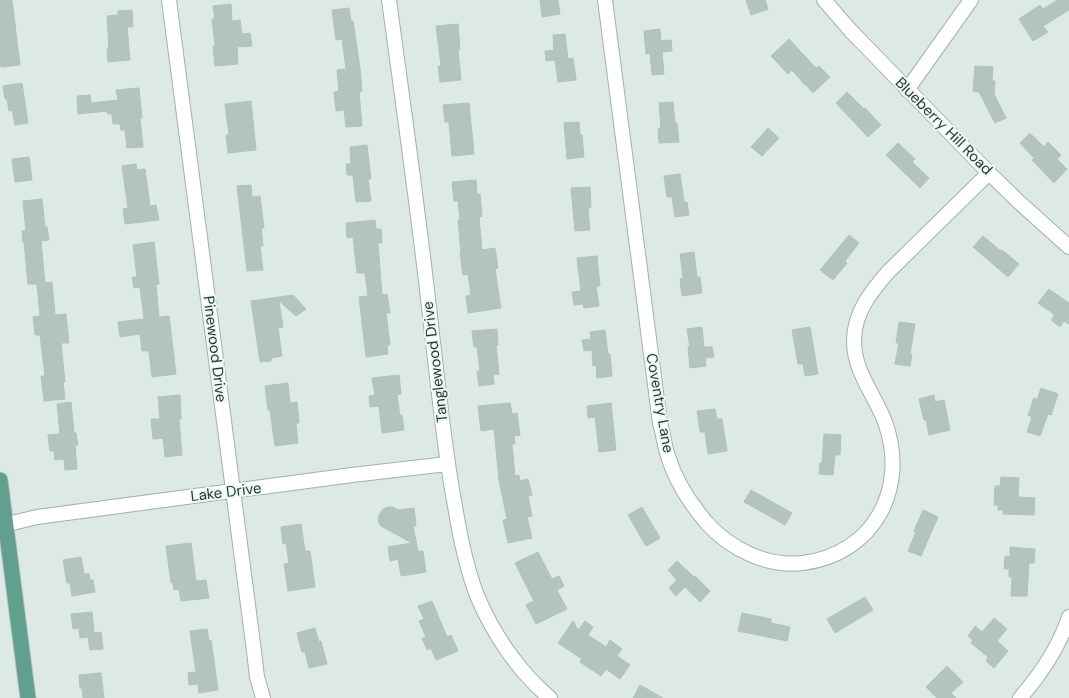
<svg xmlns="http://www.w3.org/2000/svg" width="1069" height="698" viewBox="0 0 1069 698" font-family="'DM Sans',sans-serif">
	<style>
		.building { fill: #b3c4bd; stroke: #b0c3bb }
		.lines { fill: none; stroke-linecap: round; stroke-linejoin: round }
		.minor-casing { stroke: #a0b1ab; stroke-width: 16 }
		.major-casing { stroke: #bcc4c1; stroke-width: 17 }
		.minor { stroke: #fff; stroke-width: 14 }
		.major { stroke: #61a08f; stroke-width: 15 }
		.labels { text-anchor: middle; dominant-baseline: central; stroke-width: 4; stroke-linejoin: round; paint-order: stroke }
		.street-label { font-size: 15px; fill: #1f3931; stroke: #edf6f2 }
	</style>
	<rect width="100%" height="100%" fill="#dde9e4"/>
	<path class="building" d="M0,0H12L20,65L1,67L0,55Z
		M540,0H558L560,14L542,17Z
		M746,0H765L768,9L751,15Z
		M1057,0H1069V10L1043,26L1048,32L1033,41L1019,19L1040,5L1043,9Z
		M231,4L232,21L240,20L242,34L250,33L252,46L237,47L238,64L215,66L213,46H215L212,19H215L213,6Z
		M349,8L351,21H353L360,68L362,91L359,92L362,126L346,127L344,110L336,111L334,92L339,91L337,70L346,69L342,39L336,40L332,10Z
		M132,10L133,27H127L130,60L108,62L107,49H109L107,16L118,15V11Z
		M458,24L460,50H458L461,80L440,82L438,66H441L436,26Z
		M660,29L661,41L671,40L672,51L662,52L664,74L652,75L650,53L646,54L644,31Z
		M565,34L568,59L573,58L576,80L558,82L555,60L546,61L545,51L554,50L553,35Z
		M789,39L816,68L819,66L830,77L813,93L806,85L809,83L805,85L792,70L788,74L771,56Z
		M975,66L993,67L992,81H995L994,94L1006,118L995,123L979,92L973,91Z
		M22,83L28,123L15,125L12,110L9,111L7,99H5L3,86Z
		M139,88L142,118H140L143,147L127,148L125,130H121L120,124H113L112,114H108L107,111L78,114L77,96L90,95L91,103L118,100L116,90Z
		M847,92L864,109L865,108L881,125L868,137L836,103Z
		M251,101L256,150L228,153L226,135H229L225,104Z
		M673,102L675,123H677L679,142L659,143L658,129L661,128L659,103Z
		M469,103L474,154L452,156L449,122H445L443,105Z
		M579,122L580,135H582L584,157L567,159L564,123Z
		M768,128L779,138L762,156L751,147Z
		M1030,133L1044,147L1048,142L1061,155L1057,159L1067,169L1054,183L1032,160L1034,158L1020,143Z
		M898,143L915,159L912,162L929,178L920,188L886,155Z
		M367,145L371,179H368L371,201L356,202L353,175H347L346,164H351L350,147Z
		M29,157L32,180L15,182L12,159Z
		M136,164L137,170L145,169L150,206L156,205L159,220L125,224L123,209L128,208L122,166Z
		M680,174L684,202H687L689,215L675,217L672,197H667L664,176Z
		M476,180L477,194H480L482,216L479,217L482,250L495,248L498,268L495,269L501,308L468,313L466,296L471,295L468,274L463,275L460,253H461L458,220H460L458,201H454L452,182Z
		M251,185L252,197L260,196L264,228H261L263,246H260L263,270L247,271L237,186Z
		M590,187L591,207L588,208L590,230L575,231L571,188Z
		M42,199L45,227H47L49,240L41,241L45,283L52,282L55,315L66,314L69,343H61L65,382H63L65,399L44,401L41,376H45L40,335H35L33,317L40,316L37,284H28L24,242H23L22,231H26L23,201Z
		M375,220L376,229H381L382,243H378L382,295L387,294L390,313H386L390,345H387L388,354L366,357L359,297L368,296L365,273H357L353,237L347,238L346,223Z
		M849,235L859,243L845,261L847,263L833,280L820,270Z
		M983,236L1001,251L1002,250L1019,264L1008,277L973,247Z
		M154,242L159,284L156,285L159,317L169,316L176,374L152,377L149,351H142L140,334L120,337L118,322L144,319L140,287L134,288L132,277H137L133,245Z
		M694,252L697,277H700L702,293L682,296L680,279L683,278L680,254Z
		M597,256L600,286H596L599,306L584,308L583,304L574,305L572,292L581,291L577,258Z
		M1049,289L1069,303V324L1064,321L1060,327L1051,320L1055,315L1038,303Z
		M293,295L306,309L296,316L279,301L283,327L278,328L282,356L271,358V361L260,362L251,301Z
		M899,322L915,324L910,354H912L910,366L895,364L899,343H896Z
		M702,327L704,347H712L714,357L705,358L706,366L690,368L688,347H690L687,329Z
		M810,327L818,374L805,376L803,364H798L792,330Z
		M497,329L498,345H496L499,374L493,375L494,384L479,386L477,371H480L477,347H474L472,331Z
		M605,330L608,354H610L612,376L597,378L596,365L593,366L592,350L584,351L582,340L591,339L590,332Z
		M399,375L401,394L397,395L400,416L402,415L404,430L382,433L379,406L370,407L369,396L375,395L372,378Z
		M288,383L290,403L297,402L299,423H296L298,443L275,446L270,410H268L265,386Z
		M1041,388L1058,394L1051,415L1048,414L1040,436L1027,432L1032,417L1028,415L1034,398L1037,400Z
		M180,395L181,419H179L182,455L165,457L163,438L153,439L151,419H160L158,397Z
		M934,395L935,402L944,400L950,430L929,435L926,420H924L919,399Z
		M71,402L74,433H76L78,445H75L77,469L65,470L64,459L55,460L54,451H50L48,435L60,434L57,404Z
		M510,403L512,414L517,413L520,435L514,436L515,444H512L515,476L519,475L520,481L528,479L532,495L528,496L532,516L527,517L532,538L508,543L503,520L507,519L499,480L494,429L481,431L478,406Z
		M611,403L616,450L599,452L595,417L588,418L587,406Z
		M715,409L717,419H722L727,451L708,454L705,432H700L697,411Z
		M824,434L841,435L840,455H835L833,475L819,474L820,463H822Z
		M1001,477L1019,478L1018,497L1035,498L1034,515L1003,514V510H998V505H994L995,486H1000Z
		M751,490L792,513L785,525L744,502Z
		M388,507H393L398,510L414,508L416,526H413L418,551H423L426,572L401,576L398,559L390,561L388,547L412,543L381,526L378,521L379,515L383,509Z
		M642,507L660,538L646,546L628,515Z
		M923,510L938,517L921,556L908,551L916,532L914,531Z
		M301,524L305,551H310L315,587L288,591L284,564L289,563L286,543L283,544L281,527Z
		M191,543L196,581L206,580L209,598L181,601L179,589L174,590L173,583H171L166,546Z
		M1010,547L1035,549L1034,563H1029L1027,596H1011L1012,577H1009V569H1004L1005,556L1010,557Z
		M538,552L552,579L559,576L564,586L557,590L567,609L536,624L526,605L534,601L515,563Z
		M81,557L84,574H89L90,580H93L95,592L72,596L70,583H67L63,560Z
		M677,561L694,577L695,576L710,591L700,602L685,587L676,596L669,588L677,580L668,570Z
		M865,597L873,610L835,633L827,619Z
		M432,601L447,637L451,635L458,651L436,660L431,648L427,650L422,638L426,637L419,621L424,619L418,606Z
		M92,612L94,633L101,632L103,649L90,650L88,637L80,638L79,628L73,629L71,614Z
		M742,613L771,619V623L790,627L787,641L738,631Z
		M994,618L1007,629L997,641L1008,651L994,668L986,661L988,657L971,643L973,640L968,636L975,626L982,632Z
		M573,621L578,630L585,621L593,627L588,635L606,647L610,640L622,649L617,656L630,665L620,679L606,669L601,676L580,662L582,659L558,643Z
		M315,628L319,642L321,641L327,664L309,668L305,652H302L297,633Z
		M207,629L209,641L211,640L218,690L199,693L198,684L189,685L188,673L196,672L190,631Z
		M947,666L963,682L951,693L956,698H937L926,687Z
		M101,673L104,698H83L82,688H80L79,675Z
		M640,685L663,698H633Z"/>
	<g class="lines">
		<g class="minor-casing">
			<path id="minor" d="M169,0L254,651L257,677L263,698
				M389,0C404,111 420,222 432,334C439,391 444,449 455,506C460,537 466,568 478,598C494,635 519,672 550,698
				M605,0L660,423C663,433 664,443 667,453C674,478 689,502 706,522C730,549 766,567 803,563C874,554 909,488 885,422C875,395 854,372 854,341C854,313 870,293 888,272L989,173
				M824,0L850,30L989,173L1020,203L1069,247
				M907,90L971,0
				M0,526L37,517L352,475L447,464
				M1020,698C1041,674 1059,647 1069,617"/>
		</g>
		<g class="major-casing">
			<path id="major" d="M0,480L28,698"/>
		</g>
		<use href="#minor" class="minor"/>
		<use href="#major" class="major"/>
	</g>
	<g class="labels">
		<g class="street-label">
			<text transform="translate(944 126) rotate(45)">Blueberry Hill Road</text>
			<text transform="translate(215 349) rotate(83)">Pinewood Drive</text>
			<text transform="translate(435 362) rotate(-97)">Tanglewood Drive</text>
			<text transform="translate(660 403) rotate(80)">Coventry Lane</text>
			<text transform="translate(226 492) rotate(-7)">Lake Drive</text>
		</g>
	</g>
</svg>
